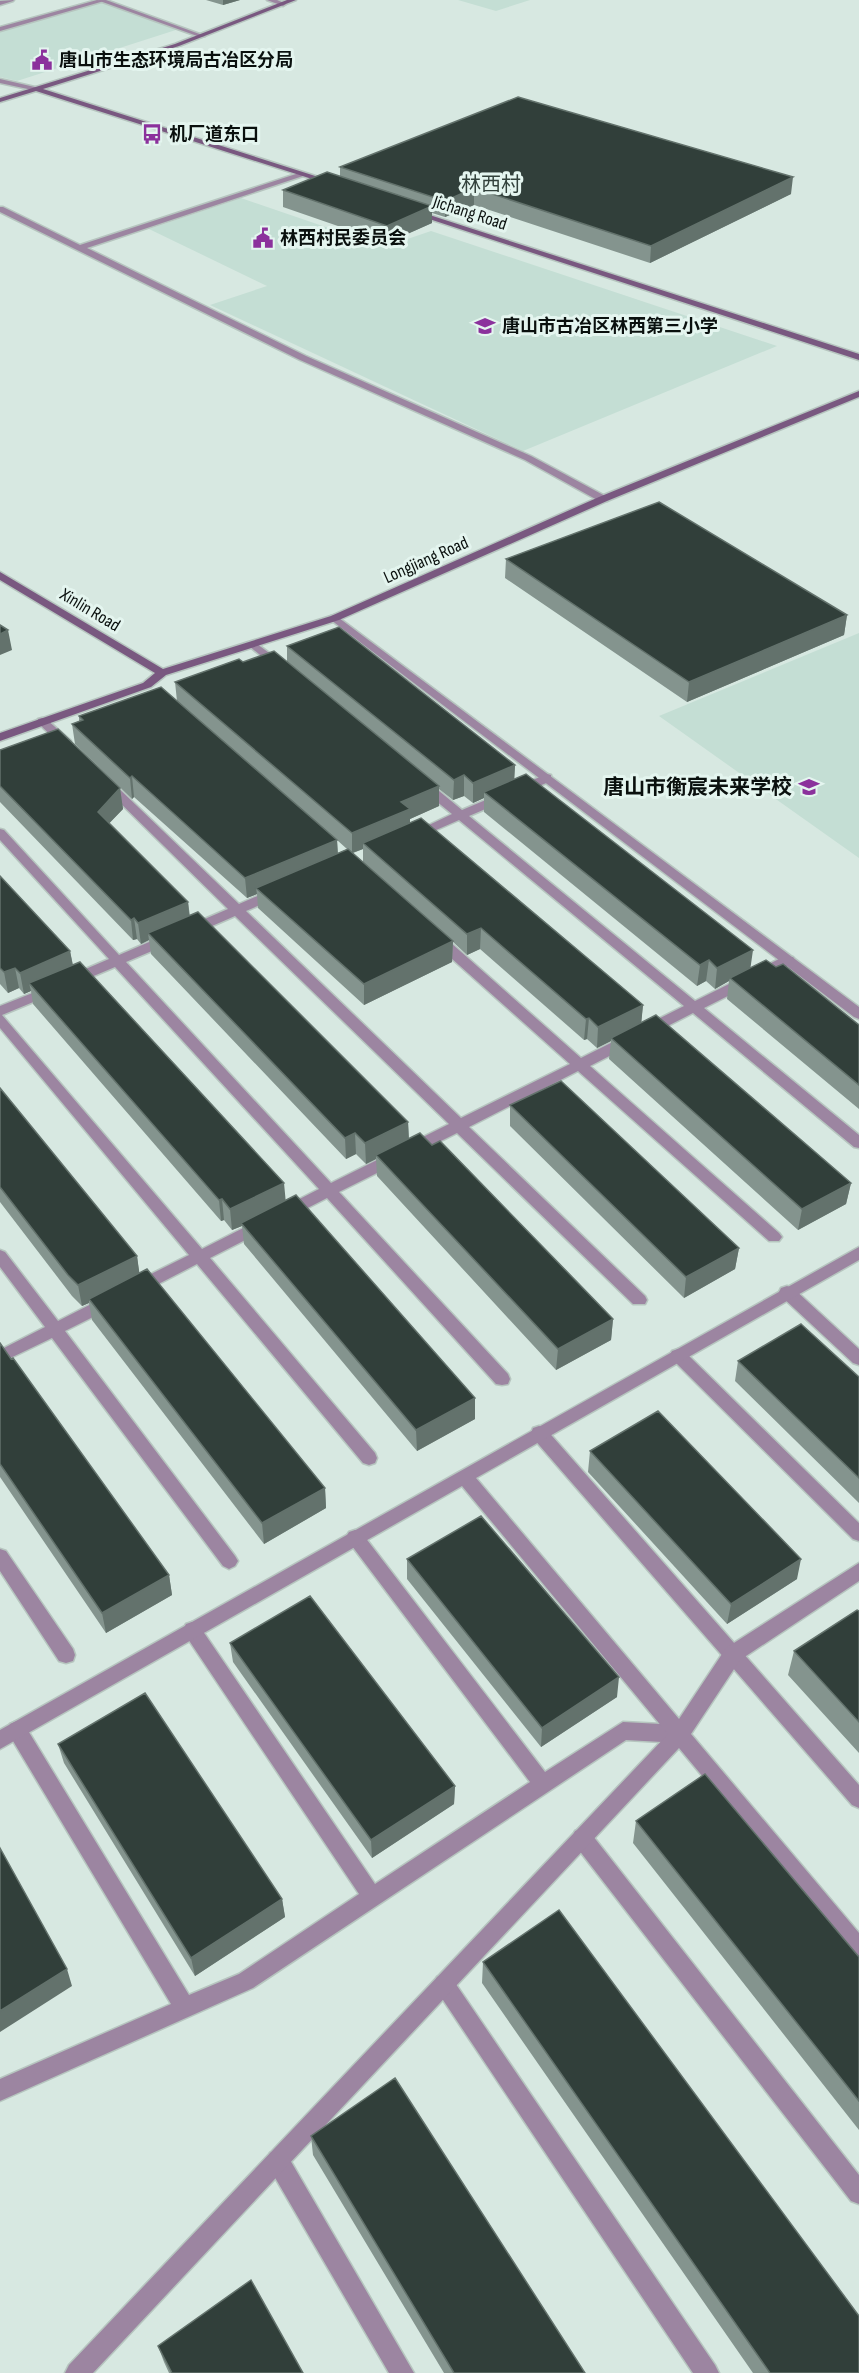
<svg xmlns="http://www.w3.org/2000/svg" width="859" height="2373" viewBox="0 0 859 2373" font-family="'Sofia Sans Condensed','Noto Sans SC',sans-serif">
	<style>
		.built { fill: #c4ded4 }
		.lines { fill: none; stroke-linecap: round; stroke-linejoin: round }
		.lane-casing { stroke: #b6c5bf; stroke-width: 3 }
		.street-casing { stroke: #b6c5bf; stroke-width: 3 }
		.secondary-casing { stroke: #b6c5bf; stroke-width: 3 }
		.lane { fill: #9c85a1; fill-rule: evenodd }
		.street { fill: #9c85a1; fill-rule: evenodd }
		.secondary { fill: #795880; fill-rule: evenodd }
		.wall { fill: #84948e; fill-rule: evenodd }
		.shaded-wall { fill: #63726c }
		.building { fill: #313f3a; stroke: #63726c; stroke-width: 1.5 }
		.labels { text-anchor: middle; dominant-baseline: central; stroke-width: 6; stroke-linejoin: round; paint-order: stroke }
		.far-poi-label { font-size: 18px; font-weight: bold; fill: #0a100e; stroke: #e4f5ef; text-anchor: start }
		.far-street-label { font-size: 18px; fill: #0a100e; stroke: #e4f5ef }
		.far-quarter-label { font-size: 20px; fill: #32413b; stroke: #e4f5ef }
		.poi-label { font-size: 21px; font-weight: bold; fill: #0a100e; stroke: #e4f5ef; text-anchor: end }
	</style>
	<rect width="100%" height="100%" fill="#d7e8e1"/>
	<path class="built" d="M458,0H530L496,11Z
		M102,1L182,28L17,81L0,77V29Z
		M241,198L384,247L431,231L777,346L523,451L210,305L267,286L149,229Z
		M859,633V858L659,716Z"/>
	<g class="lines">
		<g class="lane-casing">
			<path id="lane" d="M14,0L13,1L0,5V1Z
				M97,0L104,1L0,31V27Z
				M253,641L284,664V668H276L249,646L247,644Z
				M42,718L46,719L71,741V747H63L38,723V719Z
				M547,774L551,775V781L469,816L695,1001L783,957H793L795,960L793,963L704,1008L859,1135V1148L854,1147L693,1013L590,1066L779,1233L782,1237L779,1241H769L578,1071L469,1127L645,1296L647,1300L645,1304H633L457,1133L339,1192L508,1374L510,1379L508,1384L502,1385L496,1384L327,1198L292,1216H282L279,1212L282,1208L319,1189L115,967L77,983H67L65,980L67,977L109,959L0,840V829L4,830L119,955L163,936H173L175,939L173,942L126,962L331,1183L449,1124L235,916L196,933H186L184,930L186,927L228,909L101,784L107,780L111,781L239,904L271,890H281L282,893L281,896L246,911L461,1118L570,1064L432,941L430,938L432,935H442L581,1058L684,1006L459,820L418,838L414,839L408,835L452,814L419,787V781H427L462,810Z
				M50,986L57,990L55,993L2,1015L202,1249L255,1222H265L268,1226L265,1230L210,1258L375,1453L377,1458L375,1463L369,1465L363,1463L197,1264L143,1292H131L129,1288L131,1284L189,1255L0,1028V1006Z
				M0,1250L5,1252L58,1321L101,1299H113L115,1303L113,1307L65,1331L235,1556L238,1561L235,1566L229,1569L223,1566L52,1338L0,1363V1350L45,1327L0,1267Z
				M787,1286L793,1288L859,1349V1365L853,1363L781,1296L779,1292L781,1288Z
				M678,1349L684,1351L859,1523V1541L853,1539L672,1359L670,1355L672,1351Z
				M539,1426L545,1428L859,1785V1808L852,1805L533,1438L531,1433L533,1428Z
				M355,1530L361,1532L545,1772L623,1722L680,1725L687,1728L689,1734L687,1740L680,1743L626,1740L253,1988L0,2101V2079L171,2004L10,1736L8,1730L10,1724L17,1721L24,1724L189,1995L239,1974L359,1894L186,1636L183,1630L186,1624L192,1622L198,1624L375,1884L530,1782L349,1542L346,1537L349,1532Z
				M0,1549L6,1551L73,1649L75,1655L73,1661L66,1663L59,1661L0,1571Z
				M582,1829L589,1831L859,2175V2204L851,2201L575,1845L572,1838L575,1831Z
				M444,1974L451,1977L715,2365L719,2373H693L437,1991L434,1984L437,1977Z
				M278,2150L286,2153L414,2373H389L270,2169L267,2161L270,2153Z"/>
		</g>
		<g class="street-casing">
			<path id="street" d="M97,0H106L205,36L200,37Z
				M267,0H277L286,4L283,6Z
				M0,79L39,88L41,89L37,91L0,83Z
				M299,173L306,175L87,248L306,356L531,456L607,497V501H599L525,460L300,360L0,212V207H3L80,245Z
				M335,615L859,1007V1019L854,1017L331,620V616Z
				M859,1247V1260L476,1478L679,1719L726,1648L859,1563V1581L740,1660L691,1734L859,1933V1959L852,1956L679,1748L93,2373H65L69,2365L668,1734L462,1486L0,1749V1730Z"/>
		</g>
		<g class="secondary-casing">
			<path id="secondary" d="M287,0H296L179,46L43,89L334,182V186L36,91L0,102V98L175,44Z
				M411,209L859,354V360L411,213Z
				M859,391V397L607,501L339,620L166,675L151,687L0,741V733L143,683L155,673L0,580V572L163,669L331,616L599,497Z"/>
		</g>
		<use href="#lane" class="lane"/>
		<use href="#street" class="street"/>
		<use href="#secondary" class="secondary"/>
	</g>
	<path class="wall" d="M206,0H240L223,5Z
		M340,167L791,194L650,263L474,205L445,217L432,213V223L387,243L283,207V190L340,176Z
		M506,559L847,615L844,635L687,702L505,578Z
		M287,646L515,765L514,779L751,968L776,967L859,1025V1109L727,999L729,981L715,989L706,981L697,986L484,812V798L473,803L464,796L453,800L439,789V806L410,819V823L643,1005L641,1023L851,1183L846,1204L798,1230L609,1059L611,1041L597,1048L587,1039L584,1040L480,949L467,955L453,942L452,962L364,1005L258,908L257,894L247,898L134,797L132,799L75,744L72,724L79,721V716L177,701L175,682L243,662H287ZM337,840L347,849L338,853ZM363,849V862L353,853Z
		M0,750L120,788L123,809L109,823L188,902L190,916L408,1122L409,1139L613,1319L611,1340L556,1370L377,1176L376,1159L366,1164L356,1154L346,1159L151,954L149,940L141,944L137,939L133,940L0,802Z
		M0,876L70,951L73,965L286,1201L475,1398V1419L417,1451L244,1244L242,1226L232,1230L224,1220L221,1221L33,1004L31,991L24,994L19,988L8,993L0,984Z
		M0,1088L137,1256L139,1273L325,1488L326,1508L264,1544L92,1320L89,1303L82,1306L72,1296L0,1202Z
		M510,1105L739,1248L735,1269L684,1298L510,1126Z
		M0,1343L169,1575L172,1595L106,1633L0,1477Z
		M738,1361L859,1377V1503L735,1381Z
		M590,1451L797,1579L727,1624L588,1472Z
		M407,1559L617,1697L541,1747L407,1579Z
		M859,1611V1753L788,1675L794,1651Z
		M230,1643L455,1786L454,1804L372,1858L233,1662Z
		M58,1744L282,1899L285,1917L195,1976L64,1763Z
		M636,1821L859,1957V2130L633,1843Z
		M483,1962L859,2373H753L482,1983Z
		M311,2136L585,2373H444L313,2155Z
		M158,2346L303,2373H169L164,2362Z"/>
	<path class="shaded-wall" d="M223,0H240L223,5Z
		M793,177L791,194L650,263L651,246Z
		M474,188V205L445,217V201Z
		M432,206V223L387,243V226Z
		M847,615L844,635L687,702L689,682Z
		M8,630L12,650L0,655V634Z
		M515,765L514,785L484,792V798L473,803V783Z
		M464,775V796L453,800L454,780Z
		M132,776L134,797L132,799L130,778Z
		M439,786V806L410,819V829L363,843V849L352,853V833L401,802Z
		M120,788L123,809L101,832L98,812Z
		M337,840L338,860L256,888L257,894L247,898L245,878Z
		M188,902L190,923L148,933L149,940L141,944L138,923Z
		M134,918L137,939L133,940L131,920Z
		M481,928L480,949L467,955V934Z
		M453,941L452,962L364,1005V984Z
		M753,950L750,971L730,978L729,981L715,989L717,968Z
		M70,951L74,972L29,983L31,991L24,994L20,973Z
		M709,960L706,981L697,986L700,965Z
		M15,968L19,988L8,993L4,972Z
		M643,1005L641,1026L611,1038V1041L597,1048L598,1027Z
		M589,1018L587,1039L584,1040L586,1019Z
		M408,1122L409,1143L376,1155V1159L366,1164L365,1143Z
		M355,1133L356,1154L346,1159L345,1138Z
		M284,1183L286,1204L241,1223L242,1226L232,1230L230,1209Z
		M851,1183L846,1204L798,1230L802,1209Z
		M222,1199L224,1220L221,1221L219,1200Z
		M739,1248L735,1269L684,1298L686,1277Z
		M137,1256L140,1277L89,1299V1303L82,1306L78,1285Z
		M613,1319L611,1340L556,1370L558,1349Z
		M475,1398V1419L417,1451L416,1430Z
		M325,1488L326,1508L264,1544L262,1523Z
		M801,1559L797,1579L727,1624L731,1604Z
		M169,1575L172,1595L106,1633L102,1613Z
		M619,1677L617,1697L541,1747L542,1728Z
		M455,1786L454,1804L372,1858L371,1840Z
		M282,1899L285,1917L195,1976L191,1958Z
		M67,1969L72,1986L0,2032V2011Z"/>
	<path class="building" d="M518,97L793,177L651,246L474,188L445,201L340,167Z
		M327,172L432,206L387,226L283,190Z
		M659,502L847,615L689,682L506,559Z
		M0,625L8,630L0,634Z
		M339,627L515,765L473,783L464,775L454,780L287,646Z
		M274,651L439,786L401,802L410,809L352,833L175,682L239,659L243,662Z
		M161,687L337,840L245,878L132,776L130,778L72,724L83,720L79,716Z
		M58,729L120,788L98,812L188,902L138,923L134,918L131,920L0,786V750Z
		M526,774L753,950L717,968L709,960L700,965L484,792Z
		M421,818L643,1005L598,1027L589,1018L586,1019L481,928L467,934L363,843Z
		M348,849L453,941L364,984L256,888Z
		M0,876L70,951L20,973L15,968L4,972L0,968Z
		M198,912L408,1122L365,1143L355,1133L345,1138L148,933Z
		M766,960L776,967L783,964L859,1025V1085L730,978Z
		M80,962L284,1183L230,1209L222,1199L219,1200L29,983Z
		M656,1015L851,1183L802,1209L611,1038Z
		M561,1081L739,1248L686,1277L510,1105Z
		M0,1088L137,1256L78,1285L68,1275L0,1187Z
		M420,1133L432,1145L440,1141L613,1319L558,1349L376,1155Z
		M296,1195L475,1398L416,1430L241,1223Z
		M147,1269L325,1488L262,1523L89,1299Z
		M801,1324L859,1377V1478L738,1361Z
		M0,1343L11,1359L13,1358L169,1575L102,1613L0,1464Z
		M658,1411L801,1559L731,1604L590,1451Z
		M481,1516L619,1677L542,1728L407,1559Z
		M310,1596L455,1786L371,1840L230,1643Z
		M857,1610L859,1611V1722L794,1651Z
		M145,1693L282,1899L191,1958L58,1744Z
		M705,1774L859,1957V2101L636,1821Z
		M0,1848L67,1969L0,2011Z
		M559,1910L859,2316V2373H770L483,1962Z
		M395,2078L585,2373H454L311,2136Z
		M251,2280L303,2373H172L158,2346Z"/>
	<defs>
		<g id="civic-bare" transform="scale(1.62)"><path d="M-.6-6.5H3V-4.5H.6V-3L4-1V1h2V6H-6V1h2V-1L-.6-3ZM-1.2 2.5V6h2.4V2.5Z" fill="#8b319c" stroke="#e4f5ef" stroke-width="2.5" paint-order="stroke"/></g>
		<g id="bus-bare" transform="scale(1.62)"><path d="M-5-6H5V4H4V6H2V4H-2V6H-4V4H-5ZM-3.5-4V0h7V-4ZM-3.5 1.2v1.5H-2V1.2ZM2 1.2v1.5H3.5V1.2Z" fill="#8b319c" stroke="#e4f5ef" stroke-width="2.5" paint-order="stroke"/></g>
		<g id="school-bare" transform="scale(1.62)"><path d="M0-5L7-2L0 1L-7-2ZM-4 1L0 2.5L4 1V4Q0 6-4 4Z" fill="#8b319c" stroke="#e4f5ef" stroke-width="2.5" paint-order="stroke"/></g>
	</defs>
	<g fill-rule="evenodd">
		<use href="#civic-bare" x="42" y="60"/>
		<use href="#bus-bare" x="152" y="134"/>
		<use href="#civic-bare" x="263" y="238"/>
		<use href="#school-bare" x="485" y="326"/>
		<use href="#school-bare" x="809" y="787"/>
	</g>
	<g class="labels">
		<g class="far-poi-label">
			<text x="59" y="60">唐山市生态环境局古冶区分局</text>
			<text x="169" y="134">机厂道东口</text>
			<text x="280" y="238">林西村民委员会</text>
			<text x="502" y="326">唐山市古冶区林西第三小学</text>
		</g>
		<g class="far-street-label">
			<text transform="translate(470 213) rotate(18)">Jichang Road</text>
			<text transform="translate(426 560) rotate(-24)">Longjiang Road</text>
			<text transform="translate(90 610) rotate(31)">Xinlin Road</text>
		</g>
		<g class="far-quarter-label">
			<text x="491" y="185">林西村</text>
		</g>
		<g class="poi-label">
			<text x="792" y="787">唐山市衡宸未来学校</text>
		</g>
	</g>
</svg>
